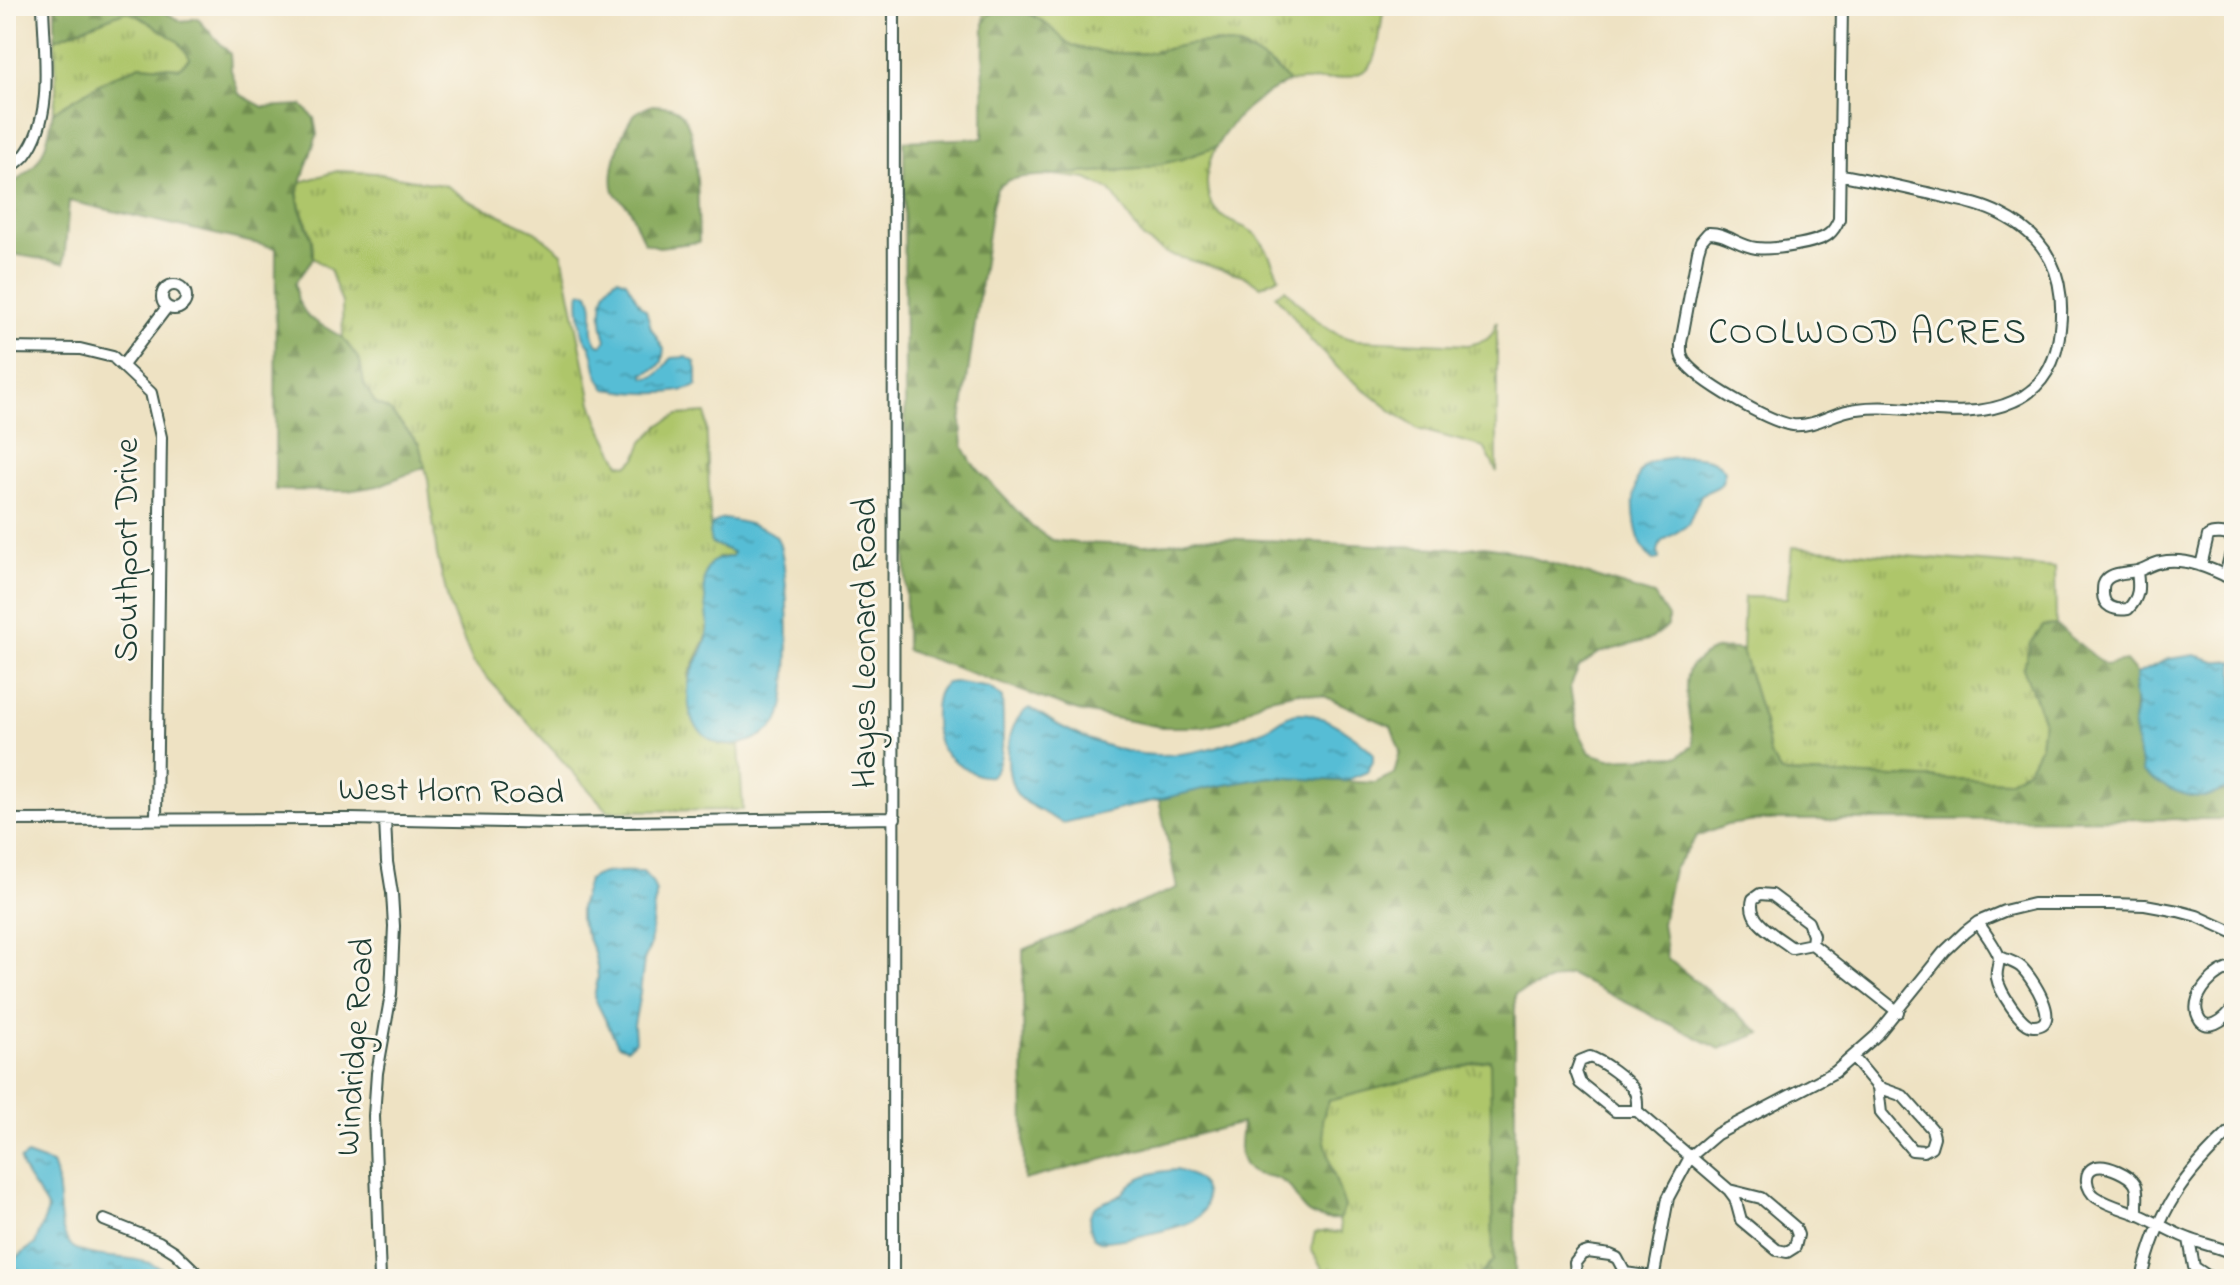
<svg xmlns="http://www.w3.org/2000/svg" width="2240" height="1285" viewBox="0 0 2240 1285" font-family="'Indie Flower',sans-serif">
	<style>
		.grass { fill: url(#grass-tufts); stroke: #668250; stroke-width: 2 }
		.forest { fill: url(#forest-firs); stroke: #54744a; stroke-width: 2 }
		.water { fill: url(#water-ripples); stroke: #3b7d84; stroke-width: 2 }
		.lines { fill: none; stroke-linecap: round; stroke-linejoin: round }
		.minor-casing { stroke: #3e5649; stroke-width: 14 }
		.minor { stroke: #fff; stroke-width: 10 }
		.labels { text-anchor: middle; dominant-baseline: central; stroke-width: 6; stroke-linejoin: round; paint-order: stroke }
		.street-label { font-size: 34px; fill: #1f3d34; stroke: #fbf7ec }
		.neighbourhood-label { font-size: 36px; letter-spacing: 2px; fill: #1f3d34; stroke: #fbf7ec }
	</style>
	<defs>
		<pattern id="grass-tufts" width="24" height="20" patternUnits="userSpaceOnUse" patternTransform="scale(2)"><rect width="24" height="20" fill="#aec66b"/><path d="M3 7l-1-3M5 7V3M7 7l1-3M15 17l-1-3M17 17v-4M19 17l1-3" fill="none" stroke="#8da259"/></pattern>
		<pattern id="forest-firs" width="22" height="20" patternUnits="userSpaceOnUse" patternTransform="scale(2)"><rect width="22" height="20" fill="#8aab5f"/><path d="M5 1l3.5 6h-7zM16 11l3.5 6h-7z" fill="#708c4f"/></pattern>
		<pattern id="water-ripples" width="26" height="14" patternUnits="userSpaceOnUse" patternTransform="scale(2)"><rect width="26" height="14" fill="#57bdd5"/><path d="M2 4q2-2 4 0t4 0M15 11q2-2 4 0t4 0" fill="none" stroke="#479bae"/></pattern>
	</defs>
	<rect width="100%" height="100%" fill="#fbf7ec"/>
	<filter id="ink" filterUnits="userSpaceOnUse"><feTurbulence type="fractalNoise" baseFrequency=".0125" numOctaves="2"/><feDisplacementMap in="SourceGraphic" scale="16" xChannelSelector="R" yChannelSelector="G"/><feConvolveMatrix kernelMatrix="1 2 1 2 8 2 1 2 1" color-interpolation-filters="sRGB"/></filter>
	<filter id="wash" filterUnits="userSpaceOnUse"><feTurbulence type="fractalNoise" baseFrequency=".006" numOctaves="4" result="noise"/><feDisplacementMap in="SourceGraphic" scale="32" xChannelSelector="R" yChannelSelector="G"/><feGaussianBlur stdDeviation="1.8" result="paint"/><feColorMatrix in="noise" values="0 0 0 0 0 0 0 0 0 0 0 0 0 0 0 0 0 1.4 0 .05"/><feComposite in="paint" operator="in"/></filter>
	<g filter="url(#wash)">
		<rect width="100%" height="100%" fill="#eee2c3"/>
		<path class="grass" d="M985,6H1384C1381,21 1380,49 1373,62C1362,83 1312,79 1289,82L1275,67L1243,47L1216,42L1184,45L1149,53H1104L1069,45L1033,14L989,15L984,23Z
			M126,11L140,17L179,42L190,58L179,68L140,65L110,78L53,112L56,93L55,39Z
			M1216,147C1205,167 1201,200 1222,216C1231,224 1245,225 1255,234C1266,244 1273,264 1279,277L1261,286L1242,275L1168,254L1144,239L1110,190L1087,179L1055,175L1139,169L1182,159Z
			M337,171L375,173L447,186L468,200L535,231L562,253L592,403L600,425L620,464L629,465L637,457L643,442L660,425L678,415L706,413L711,543L733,552L732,556L718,558L704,585L708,612V634L688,676L719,745L739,746L743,810L608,811L473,662L450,608L437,555L428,479L419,444L390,411L375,403L364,384L360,361L343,338L342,303L330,270L313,258C313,247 312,236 308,226C301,208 295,202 301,182Z
			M1285,289C1308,312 1323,334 1357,340L1468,345C1486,341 1492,340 1497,321V472L1484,447L1418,429L1392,411L1342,372L1311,341L1290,312L1275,295Z
			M1792,547L2055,568L2056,625L2043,627L2023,668L2043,719L2040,746L2028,769L2008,781L1781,773L1769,754L1764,723L1742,650L1744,597L1787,598Z
			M1491,1059L1493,1261L1476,1279H1323L1326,1275L1311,1249L1315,1233L1327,1231L1341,1233L1339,1219L1345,1207C1337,1184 1321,1143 1322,1120C1323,1114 1326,1107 1328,1101Z"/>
		<path class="forest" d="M55,6H161L166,13L183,22L197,18L230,54L231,70L239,94L263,107L302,105L314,118L317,135L297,194L300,209L312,240L313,258L295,283L298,301L308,317L343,338L360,361L364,384L375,403L390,411L419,444L425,467L378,486L347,491L275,490L276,248L69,201L64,263L6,253V187C42,167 46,151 53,112L110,78L140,65L179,68L190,58L179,42L140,17L126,11L55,39Z
			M999,8C1024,7 1041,18 1059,35C1067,42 1069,45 1079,48C1102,52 1124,55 1147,53C1160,52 1172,47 1184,45C1229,38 1258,49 1289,82C1257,96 1234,116 1216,147L1182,159L1139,169L1023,177L1009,180L997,188L992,205L961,422L963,446L972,463L1032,527L1052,540L1077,543L1145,545L1169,543L1196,537L1462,549L1484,546L1504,549L1654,595L1668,617V626L1651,639L1599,653L1579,667L1570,687L1577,728L1590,753L1609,759L1679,756L1693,745C1692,725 1680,684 1690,668C1692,664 1696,662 1699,659C1711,647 1727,647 1742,650L1764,723L1769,753L1781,773L2008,781L2028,769L2040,746L2043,719L2023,668L2031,643L2043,626L2056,625L2105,665L2126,661L2137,674C2134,691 2136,706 2133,722L2205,797L2218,792L2234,793V819L1763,820L1727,825L1696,837L1673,870L1662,923L1667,958L1761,1033L1720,1049L1569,974L1515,994V1279H1476L1493,1261L1490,1059L1328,1101L1322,1120L1325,1141L1332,1170L1345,1207L1339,1219C1327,1220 1312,1218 1304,1209C1292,1197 1297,1189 1280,1180C1268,1173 1255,1179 1246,1167C1236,1154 1241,1138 1242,1123L1024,1180L1023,950L1177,888L1159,799L1207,788L1270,777L1375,783L1394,774L1400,751L1391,726L1324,696L1298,692L1265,699L1231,720L1201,727H1161L1078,711L906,650L904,141L983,138L984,23L989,15Z
			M652,105C662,106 673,105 681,113C701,135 697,212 699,242L659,247L645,243C638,232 635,221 630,209C626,202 617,199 614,191C608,172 622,128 635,114C639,110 647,108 652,105Z"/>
		<path class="water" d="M618,278L626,281L640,305L646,310L651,328L664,349L662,362L657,368L644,374V377C658,381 663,367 672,358L686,357L695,362L697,370V386C673,397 632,393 606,389C593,372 597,366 591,348C589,344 586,341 584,337C581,330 578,299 580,293L587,292C600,307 586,329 598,344L602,345L606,340C600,322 598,287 618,278Z
			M1687,456C1701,457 1716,457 1725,471C1721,492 1716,485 1701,495L1688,525L1661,542L1658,551L1659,559L1654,560C1632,548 1627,485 1644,467C1654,457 1674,458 1687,456Z
			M721,519C733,519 771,528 777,538C790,560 792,699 779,719C770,735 745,746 727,745C714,744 705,737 697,727C691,719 690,714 689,705C683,667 706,658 708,630C710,611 697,580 710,564C716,557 725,559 732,556L733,552L711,543L709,533L712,525Z
			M2195,655L2216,661H2234V786C2224,789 2213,796 2203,797C2184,798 2156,783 2142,772L2133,722L2136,707L2134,692L2137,674L2168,659Z
			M954,682L990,688L1002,698C1003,719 1007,761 991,776C981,777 975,775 967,769C958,764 948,758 942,749C933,736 932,698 942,687C946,682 948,683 954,682Z
			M1029,708C1040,712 1050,721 1060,726C1085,739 1114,750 1142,754C1185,759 1227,745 1266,729C1278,724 1286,713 1299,713C1322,712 1357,737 1373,753V762L1367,772L1345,781L1270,777L1207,788L1063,823C1056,820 1024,802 1019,797C1002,775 1004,722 1029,708Z
			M643,872L652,882L656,892V898L654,906L650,946L644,960L640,993L634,1025L635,1041L627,1048L618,1045L594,997L598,978L597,966L594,953L580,919V908L588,880C603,869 625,872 643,872Z
			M27,1155L52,1164C63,1189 55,1224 69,1243C82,1260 126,1255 146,1262C158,1265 170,1273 180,1279H6V1265L35,1244L48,1210C41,1193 24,1179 20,1160Z
			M1176,1170C1193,1174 1207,1182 1206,1202C1205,1209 1202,1214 1197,1218C1184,1228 1124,1240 1106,1241C1099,1242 1100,1241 1094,1238C1091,1230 1087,1222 1091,1213C1095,1203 1109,1201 1118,1197C1124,1194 1126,1187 1132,1183C1144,1174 1161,1171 1176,1170Z"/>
	</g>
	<g filter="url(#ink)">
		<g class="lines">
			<g class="minor-casing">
				<path id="minor" d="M6,171C12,166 20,161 25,155C55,116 44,52 43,6
					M1841,175C1873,180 1905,188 1936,195C1957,200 1981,204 2000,214C2049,238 2066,276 2060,329C2057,360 2044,388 2014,401C1965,424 1908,402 1857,409C1834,411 1817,427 1793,425C1769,422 1698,381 1684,361C1680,355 1681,350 1681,343L1698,251L1701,241L1708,233C1725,232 1739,246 1756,248C1771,250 1817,244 1829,234C1834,230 1837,224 1839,219L1842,6
					M162 297a12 12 0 1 1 24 0a12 12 0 1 1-24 0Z
					M6,348L80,349L113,357L151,393L161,437L156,820
					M123,365L167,307
					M2201,566L2208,536C2214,532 2228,534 2234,537
					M2137,571C2139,587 2140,597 2128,609C2115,611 2102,607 2103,591C2103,586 2103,583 2107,579C2114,572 2127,573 2137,571C2145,569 2153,563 2161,562C2186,557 2212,569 2234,580
					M2225,576L2234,541
					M6,820L349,819L558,823L895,818
					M1978,922C1984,932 1993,943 1998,954C2001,962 1995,970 1997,978C1999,990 2021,1026 2033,1026C2065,1027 2031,976 2021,967C2015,962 2006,960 1999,956
					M1812,944L1792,948C1776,935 1746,922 1753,899L1760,894L1772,895L1808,922L1813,935L1812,944L1898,1012
					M2234,968C2216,969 2192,994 2197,1013C2204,1037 2227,1019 2234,1006
					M1853,1057L1878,1087L1881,1113L1912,1150L1924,1151L1931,1147L1934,1137L1932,1129L1903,1096L1878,1087
					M1637,1111H1615L1580,1083L1576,1072L1580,1061L1590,1057C1602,1061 1627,1079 1634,1090C1638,1097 1637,1104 1637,1111L1729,1190L1735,1198L1741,1220L1777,1250L1787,1252L1795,1247L1798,1235L1795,1227L1761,1198L1729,1190
					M2138,1215C2135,1205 2140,1193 2135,1184C2130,1175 2107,1164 2096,1167C2081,1171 2087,1191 2096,1197C2109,1206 2128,1210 2142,1216C2157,1223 2171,1232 2187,1238C2202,1244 2219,1247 2234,1254
					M104,1220L159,1242L175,1252L203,1279
					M2189,1239L2194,1267L2212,1279
					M1625,1273L1653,1277
					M380,1279L374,1116L377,1073L391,994L394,926L392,893L387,862L385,820
					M893,1279L894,6
					M1582,1279L1576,1273L1575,1263L1582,1254L1588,1252L1610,1255L1617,1258L1625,1273
					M1653,1279L1668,1198L1690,1157L1717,1134L1835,1072L1877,1035L1944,952L1965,932L1978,922L2004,911L2033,904H2111L2145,905L2178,911L2197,916L2234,933
					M2142,1279C2157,1211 2184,1174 2234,1128"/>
			</g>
			<use href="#minor" class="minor"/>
		</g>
	</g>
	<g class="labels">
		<g class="street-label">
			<text transform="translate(129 550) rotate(-90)">Southport Drive</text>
			<text transform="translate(867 643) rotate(-90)">Hayes Leonard Road</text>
			<text transform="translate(451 793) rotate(1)">West Horn Road</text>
			<text transform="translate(357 1047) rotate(-86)">Windridge Road</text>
		</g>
		<g class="neighbourhood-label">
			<text x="1868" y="334">COOLWOOD ACRES</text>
		</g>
	</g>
	<rect width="2240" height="1285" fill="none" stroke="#fbf7ec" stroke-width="32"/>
</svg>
